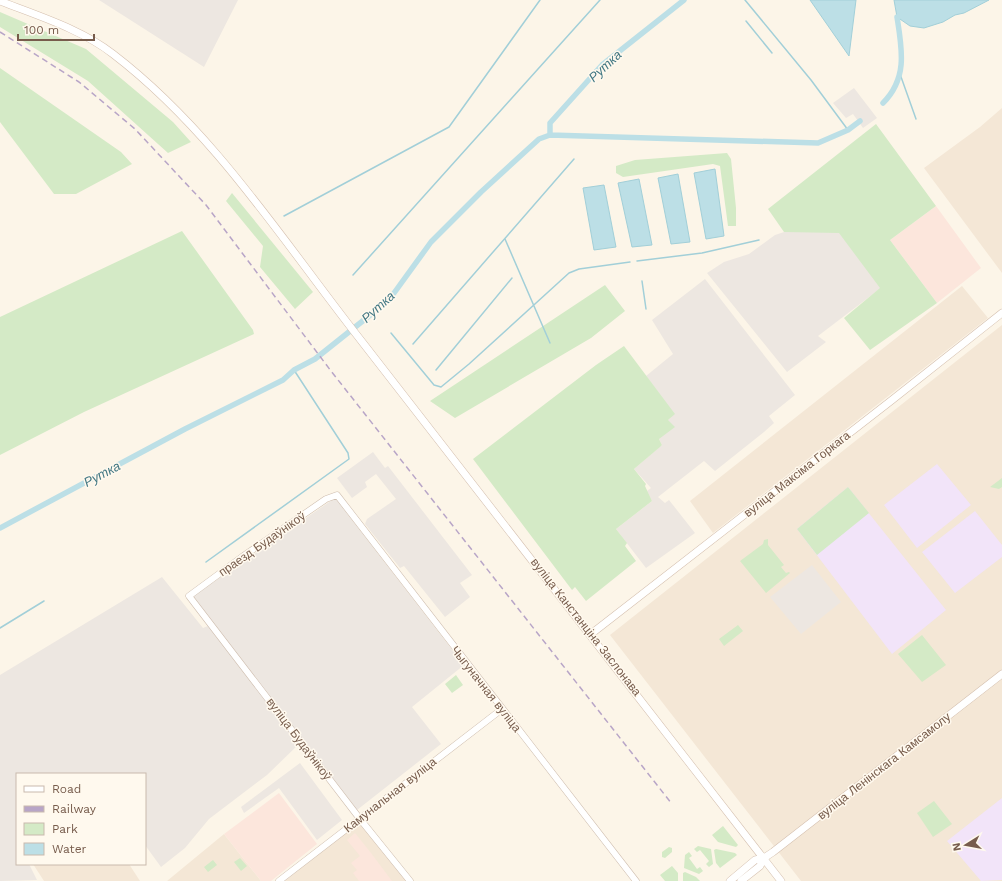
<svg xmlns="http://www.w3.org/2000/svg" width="1002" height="881" viewBox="0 0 1002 881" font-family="'Work Sans',sans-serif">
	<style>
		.residential { fill: #f4e7d6 }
		.commercial { fill: #fce6dc }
		.industrial { fill: #ede7e1 }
		.education { fill: #f2e4f9 }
		.green { fill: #d4eac6 }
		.water { fill: #bcdfe6; stroke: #a2cfd8 }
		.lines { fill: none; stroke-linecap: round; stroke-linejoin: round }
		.stream { stroke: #a2cfd8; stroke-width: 1.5 }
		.canal { stroke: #bcdfe6; stroke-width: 5.5 }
		.tertiary-casing { stroke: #cebdae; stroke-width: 7 }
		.secondary-casing { stroke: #d4bfae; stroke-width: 8 }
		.tertiary { stroke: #fff; stroke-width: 6 }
		.secondary { stroke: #fff; stroke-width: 7 }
		.rail { stroke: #b8a5c7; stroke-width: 1.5; stroke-dasharray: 6 4; stroke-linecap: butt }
		.labels { text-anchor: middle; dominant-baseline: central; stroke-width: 3; stroke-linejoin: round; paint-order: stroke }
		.street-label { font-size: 12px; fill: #775c4c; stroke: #fff9ee }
		.water-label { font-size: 13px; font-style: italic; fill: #427783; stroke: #fff9ee }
	</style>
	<rect width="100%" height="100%" fill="#fcf5e8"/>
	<path class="residential" d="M1002,108V273L924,168L980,127Z
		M962,286L988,318L713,533L690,501Z
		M1002,325V881H801L610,635Z
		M363,819L407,881H285Z
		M224,834L261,881H167Z
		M33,864H129L140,881H44Z"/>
	<path class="commercial" d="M936,206L981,268L937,303L890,240Z
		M279,793L317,844L271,881H261L224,834Z
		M355,833L371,853L392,881H359L353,873L357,870L351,863L360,856L347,840Z"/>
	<path class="industrial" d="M99,0H238L204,67Z
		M854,88L877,118L863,128L853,114L846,118L833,103Z
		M784,232H839L881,288L818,336L826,342L787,372L707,273L724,262L749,254L775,235Z
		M705,279L795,395L769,416L774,423L764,432L715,471L704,461L658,497L665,503L669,500L695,533L646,568L616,529L652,501L647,491L651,488L634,469L662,445L659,439L668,420L674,414L646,376L673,354L652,320Z
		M373,452L385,468L388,466L472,575L460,583L470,597L445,617L404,566L400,568L365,524L367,519L396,499L376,474L365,482L367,487L352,498L337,478Z
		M335,498L464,665L412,707L441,744L357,810L192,597Z
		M812,565L841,602L801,634L770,597Z
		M162,577L203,628L208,626L300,743L267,775L209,819L185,848L161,867L145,845V774H17V864H29L37,880L0,881V675Z
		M300,763L342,820L317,840L279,788L244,813L241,807Z"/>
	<path class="education" d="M937,464L971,505L917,548L884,505Z
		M848,487L946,610L892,654L797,529Z
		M975,511L1002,545V557L955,593L922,552Z
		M1002,798V880L981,881L947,841Z"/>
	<path class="green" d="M0,12L86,49L173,122L191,142L168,153L88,81L0,27Z
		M0,68L121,152L132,164L76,194H54L0,122Z
		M876,124L936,206L890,240L937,303L870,350L844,318L880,288L839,233L784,232L768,209Z
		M727,153L731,159L736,208V226H728L720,166L713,164L623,177L616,173V166L635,160Z
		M232,193L313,292L295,309L260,267L263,246L226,201Z
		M182,231L253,330L254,334L84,412L0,455V317Z
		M605,285L625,311L591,338L455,418L430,401Z
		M624,346L675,414L668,420L675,427L659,439L662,445L660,447L634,469L646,484L645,486L652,501L616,529L627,543L625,546L636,561L586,601L575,587L572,590L473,459L596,365Z
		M1002,478V487L999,489L990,487Z
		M848,487L869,513L817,555L797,529Z
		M768,539V545L784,565L781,567L786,573L789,572L790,573L766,593L740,561L763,544L764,540Z
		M738,625L743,631L724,646L719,639Z
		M922,635L946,665L922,682L898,654Z
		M456,675L463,685L452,693L445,684Z
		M934,801L952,824L933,837L917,813Z
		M723,826L738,845L736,847L718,842L712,835Z
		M698,846L711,849L713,864L709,867L706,864L709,861L700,850L697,852L694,849Z
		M669,847L672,848V852L665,858L662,857V852Z
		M716,849L735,853L737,855L720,868L716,863L714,850Z
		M689,852L692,856L689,858L697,869L700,867L703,871L699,874L684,868L685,855Z
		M240,858L247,866L241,871L234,862Z
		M213,860L217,865L208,872L204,867Z
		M672,866L678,873V881H665L660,875Z
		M685,872L696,877L700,881H683V873Z"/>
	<path class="water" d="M810,0H856L849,56Z
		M894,0H989L964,13L955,15L943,22L924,28L910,26L897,17Z
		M715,169L724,236L706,239L694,173Z
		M678,174L690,242L671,244L658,178Z
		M639,179L652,245L632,247L618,183Z
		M604,185L616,247L594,250L583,188Z"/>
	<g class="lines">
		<path class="stream" d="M745,0L811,80L848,130
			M746,21L772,53
			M900,74L916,119
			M284,216L449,127L540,0
			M505,239L550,343
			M637,261L702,253L759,240
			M353,275L600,0
			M642,281L646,309
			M391,333L434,385L441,387L469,364L569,273L579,269L630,262
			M413,344L574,159
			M436,370L512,278
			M206,562L349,459L348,453L294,370
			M0,628L44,601"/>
		<path class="canal" d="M883,103C908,78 902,49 897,17
			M550,135L818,143L848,130L860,121
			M0,528L185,429L283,380L294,370L315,359L389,300L431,242L481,192L539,139L550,135V123L602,65L684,0"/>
		<g class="tertiary-casing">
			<path id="tertiary" d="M279,881L502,709
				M410,881L360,819L189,596L242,557L326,499L337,495L636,881"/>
		</g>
		<g class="secondary-casing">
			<path id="secondary" d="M0,1C38,16 81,29 113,54C215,132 284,243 363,343C503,521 642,701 781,881
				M591,634L892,400L1002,313
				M730,881L755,860L764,858L773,852L1002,674
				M741,881L760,866L764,858"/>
		</g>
		<use href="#tertiary" class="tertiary"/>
		<use href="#secondary" class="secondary"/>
		<path class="rail" d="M0,32L79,82L135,129L206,205L331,371L672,804"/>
	</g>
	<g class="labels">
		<g class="street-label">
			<text transform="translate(797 474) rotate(-38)">вуліца Максіма Горкага</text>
			<text transform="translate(262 544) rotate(-35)">праезд Будаўнікоў</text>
			<text transform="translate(586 627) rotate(52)">вуліца Канстанціна Заслонава</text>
			<text transform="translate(486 689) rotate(52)">Чыгуначная вуліца</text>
			<text transform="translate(299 739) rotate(53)">вуліца Будаўнікоў</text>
			<text transform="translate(884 766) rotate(-38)">вуліца Ленінскага Камсамолу</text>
			<text transform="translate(390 795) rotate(-38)">Камунальная вуліца</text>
		</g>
		<g class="water-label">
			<text transform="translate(605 66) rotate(-43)">Рутка</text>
			<text transform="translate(378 307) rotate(-42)">Рутка</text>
			<text transform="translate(102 474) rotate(-28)">Рутка</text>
		</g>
	</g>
	<rect x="16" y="773" width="130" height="92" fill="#fff9ee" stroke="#c9baad"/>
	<rect x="24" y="786" width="20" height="6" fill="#ffffff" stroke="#c9baad"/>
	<text x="52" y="793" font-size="12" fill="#775c4c">Road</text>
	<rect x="24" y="806" width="20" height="6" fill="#b8a5c7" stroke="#c9baad"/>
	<text x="52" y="813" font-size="12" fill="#775c4c">Railway</text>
	<rect x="24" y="823" width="20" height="12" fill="#d4eac6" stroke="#c9baad"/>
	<text x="52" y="833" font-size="12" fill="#775c4c">Park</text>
	<rect x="24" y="843" width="20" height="12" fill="#bcdfe6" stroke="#c9baad"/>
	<text x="52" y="853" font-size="12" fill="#775c4c">Water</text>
	<g transform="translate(966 845) rotate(259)" stroke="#fff9ee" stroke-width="3" paint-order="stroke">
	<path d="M0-3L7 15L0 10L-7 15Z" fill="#775c4c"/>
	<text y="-6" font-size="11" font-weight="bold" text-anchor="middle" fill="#775c4c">N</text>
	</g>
	<path d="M18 34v6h76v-6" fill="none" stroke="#775c4c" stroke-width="2"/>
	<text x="24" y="34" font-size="12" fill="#775c4c" stroke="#fff9ee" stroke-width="3" paint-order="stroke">100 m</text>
</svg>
